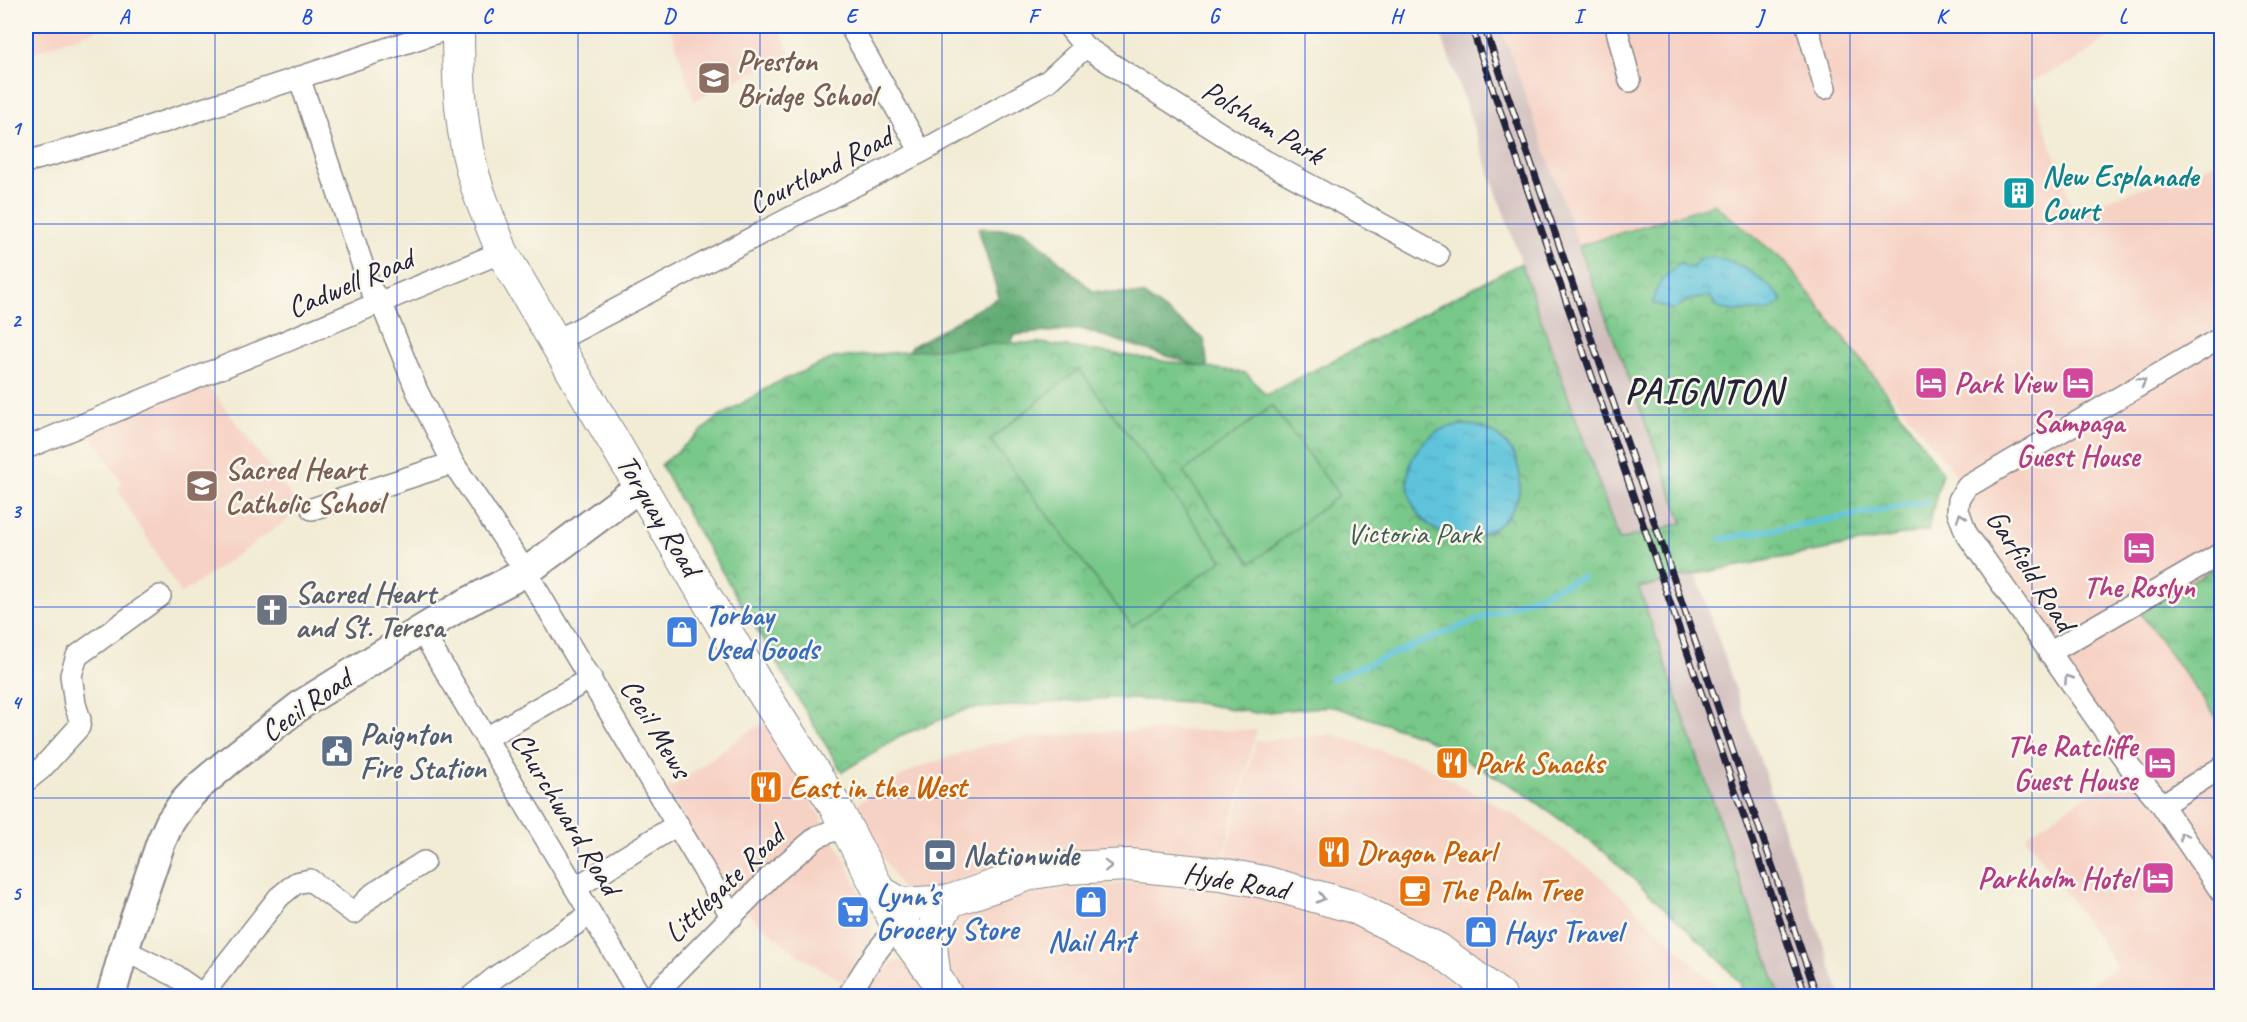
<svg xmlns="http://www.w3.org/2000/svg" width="2247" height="1022" viewBox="0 0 2247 1022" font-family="Caveat,sans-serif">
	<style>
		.built { fill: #f6d2c4 }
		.industrial { fill: #d1bfbe }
		.grass { fill: url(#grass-tufts); stroke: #4d7562; stroke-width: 1.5 }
		.forest { fill: url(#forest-crowns); stroke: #426758; stroke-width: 1.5 }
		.park { fill: url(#park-crowns); stroke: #4d7562; stroke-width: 1.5 }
		.pitch { fill: #78c889; stroke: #4d7562; stroke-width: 1.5 }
		.water { fill: url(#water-ripples); stroke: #40738b; stroke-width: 1.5 }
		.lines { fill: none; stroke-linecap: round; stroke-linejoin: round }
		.stream { stroke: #5ec4db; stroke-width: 6 }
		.street-casing { stroke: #8a8788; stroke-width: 24 }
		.secondary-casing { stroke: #8a8788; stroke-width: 32 }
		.primary-casing { stroke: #8a8788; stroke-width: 34 }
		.street { stroke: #fff; stroke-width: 21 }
		.secondary { stroke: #fff; stroke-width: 28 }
		.primary { stroke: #fff; stroke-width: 32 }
		.rail-casing { stroke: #22223b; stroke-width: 7 }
		.rail { stroke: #fbf7ec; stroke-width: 4.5; stroke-dasharray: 14; stroke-linecap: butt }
		.oneway { stroke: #9c9ca7 }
		.grid { fill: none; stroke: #1d4ed8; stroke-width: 1.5; stroke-opacity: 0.55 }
		.labels { text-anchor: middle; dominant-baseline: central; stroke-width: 5; stroke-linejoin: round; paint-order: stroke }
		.education-label { font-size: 30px; font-weight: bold; fill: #785e54; stroke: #fbf7ec; text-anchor: start }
		.street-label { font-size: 30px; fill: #22223b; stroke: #fbf7ec }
		.culture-label { font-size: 30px; font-weight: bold; fill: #0d838f; stroke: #fbf7ec; text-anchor: start }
		.hotel-label { font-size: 30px; font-weight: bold; fill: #b23c85; stroke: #fbf7ec }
		.park-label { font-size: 30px; fill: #405c56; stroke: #fbf7ec }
		.worship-label { font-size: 30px; font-weight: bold; fill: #5b616d; stroke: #fbf7ec; text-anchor: start }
		.shop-label { font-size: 30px; font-weight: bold; fill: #366cbe; stroke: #fbf7ec; text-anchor: start }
		.service-label { font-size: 30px; font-weight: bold; fill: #4e5e75; stroke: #fbf7ec; text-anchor: start }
		.food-label { font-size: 30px; font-weight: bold; fill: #c56008; stroke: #fbf7ec; text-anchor: start }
		.district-label { font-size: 36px; font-weight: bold; letter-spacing: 1.5px; fill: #22223b; stroke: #fbf7ec }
		.neatline { fill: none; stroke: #1d4ed8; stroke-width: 2 }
		.grid-label { font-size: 20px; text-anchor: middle; font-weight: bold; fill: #1d4ed8 }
	</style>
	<defs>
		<pattern id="grass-tufts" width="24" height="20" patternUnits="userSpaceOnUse" patternTransform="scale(1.5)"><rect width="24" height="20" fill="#78c889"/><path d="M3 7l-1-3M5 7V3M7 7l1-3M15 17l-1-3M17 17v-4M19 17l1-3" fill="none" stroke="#62a271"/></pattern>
		<pattern id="forest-crowns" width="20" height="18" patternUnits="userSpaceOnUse" patternTransform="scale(1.5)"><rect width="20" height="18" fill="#62ac75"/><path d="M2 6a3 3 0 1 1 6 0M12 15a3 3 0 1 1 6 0" fill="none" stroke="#508c61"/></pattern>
		<pattern id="park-crowns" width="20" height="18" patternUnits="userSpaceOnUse" patternTransform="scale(1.5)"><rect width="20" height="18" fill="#78c889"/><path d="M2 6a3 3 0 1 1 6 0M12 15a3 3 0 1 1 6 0" fill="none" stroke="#62a271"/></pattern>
		<pattern id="water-ripples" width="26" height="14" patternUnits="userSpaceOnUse" patternTransform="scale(1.5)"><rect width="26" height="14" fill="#5ec4db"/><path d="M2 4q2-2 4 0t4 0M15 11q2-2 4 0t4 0" fill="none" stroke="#51a8bd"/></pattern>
	</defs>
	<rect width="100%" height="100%" fill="#fbf7ec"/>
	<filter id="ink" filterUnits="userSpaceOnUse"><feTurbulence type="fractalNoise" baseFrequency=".0167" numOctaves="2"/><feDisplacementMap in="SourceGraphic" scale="12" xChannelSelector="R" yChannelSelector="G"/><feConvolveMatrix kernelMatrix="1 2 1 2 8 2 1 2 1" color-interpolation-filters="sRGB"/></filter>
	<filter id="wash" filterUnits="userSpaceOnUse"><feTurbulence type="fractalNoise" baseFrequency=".008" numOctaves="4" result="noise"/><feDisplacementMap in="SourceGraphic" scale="24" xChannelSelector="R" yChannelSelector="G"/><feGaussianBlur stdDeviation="1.35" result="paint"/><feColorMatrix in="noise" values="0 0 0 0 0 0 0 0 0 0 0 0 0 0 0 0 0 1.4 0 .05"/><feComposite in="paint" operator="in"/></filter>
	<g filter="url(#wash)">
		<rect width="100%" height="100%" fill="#f2ecd5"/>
		<path class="built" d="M26,26H108L26,55Z
			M670,26H778L790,54L694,101Z
			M1501,26H2123L2079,59L2030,82L2074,211L2221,161V996H2069L2118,967L2025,836L2130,768L1966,533V487L1901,406L1715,205L1579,246Z
			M204,380L302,510L181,594L117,489L122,483L91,434Z
			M766,722L844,857L869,911L872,932L869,943L846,984L799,955L753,919L730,893L666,788L673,787L740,737Z
			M1257,730L1222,862L1131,854L1068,852L1002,864L920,895L904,893L853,806L914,769L988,744L1037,737L1108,731Z
			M1332,734L1424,765L1518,817L1603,878L1727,996H1500L1438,949L1221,874L1256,741Z
			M1164,879L1215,886L1349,916L1428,963L1469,996H964L941,957L938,932L959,915L981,906L1023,895L1073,888Z
			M896,961L906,963L930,996H861L876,978L887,967Z"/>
		<path class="industrial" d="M1438,26H1501L1579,246L1683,523L1619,540Z
			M1696,574L1841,996H1780L1639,588Z"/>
		<path class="grass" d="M2212,569L2221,583V724L2139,611Z"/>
		<path class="forest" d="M978,228L1024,230L1093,291L1144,295L1204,339L1208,369L1081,329L1014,335L1002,378L879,399L911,347L999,297Z"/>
		<path class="park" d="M1714,204L1784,261L1881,386L1942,472L1928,530L1696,574L1639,588L1780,996H1740L1741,984L1715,955L1602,850L1518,789L1424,737L1332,706L1256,713L1191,702L1112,698L968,709L904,734L842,772L691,520L661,465L716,419L774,384L834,358L1004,343H1041L1246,373L1266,395L1521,263L1619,540L1683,523L1579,246Z"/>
		<path class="pitch" d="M1079,369L1222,560L1132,626L990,440Z
			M1272,406L1339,495L1251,563L1183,472Z"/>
		<path class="water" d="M1711,257C1741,262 1763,278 1783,300L1769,311H1734L1718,308L1709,296L1686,301L1673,310L1653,303C1655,283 1667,275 1681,262L1685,267L1693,268L1698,260Z
			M1408 481a56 56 0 1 1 112 0a56 56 0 1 1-112 0Z"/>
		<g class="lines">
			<path class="stream" d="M1721,539L1927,502
				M1331,679L1583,577"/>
		</g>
	</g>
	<g filter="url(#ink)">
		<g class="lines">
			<g class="street-casing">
				<path id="street" d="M850,26L921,152
					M1068,26L1085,47L1256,156L1438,255
					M1616,26L1630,81
					M1807,26L1825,88
					M299,77L371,290L381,302L417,391L453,463L526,572L732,917
					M26,162L139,130L441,31L448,26
					M2222,337L1967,487L1959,500L1958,511L1966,533L2131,768L2162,805L2222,893
					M556,341L792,217L921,152L1048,81L1085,47
					M221,368L502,252
					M26,448L213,371
					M312,509L453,463
					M421,630C494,752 567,874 640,996
					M2049,653L2222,553
					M486,738L591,678
					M26,781L42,768L79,727L80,720L75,704L71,675L77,656L160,596
					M2162,805L2222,767
					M577,887L678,824
					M124,950L174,975L204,996
					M202,995L279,897L296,883L310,880L354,913L373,894L424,862
					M472,996L497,976L591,914
					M653,996L772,875L817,837L844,826
					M848,996C865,971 881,936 909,922"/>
			</g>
			<g class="secondary-casing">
				<path id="secondary" d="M111,996L124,950L161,842L170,822L183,803L198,787L229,761L302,704L421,630L464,604L526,572L641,486"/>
			</g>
			<g class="primary-casing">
				<path id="primary" d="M458,26C458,80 460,135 477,187C484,209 494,230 502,252L753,677L834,804L898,927L936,978L947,996
					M879,891L901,904L950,901L1033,873L1066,868L1130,865L1221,874L1264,882L1354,907L1438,949L1500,996
					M935,977C929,936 927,936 950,901"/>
			</g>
			<use href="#street" class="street"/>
			<use href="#secondary" class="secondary"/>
			<use href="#primary" class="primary"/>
			<g class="rail-casing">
				<path id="rail" d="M1471,26L1806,996
					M1484,26L1817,996"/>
			</g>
			<use href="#rail" class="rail"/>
		</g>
		<defs><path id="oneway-chevron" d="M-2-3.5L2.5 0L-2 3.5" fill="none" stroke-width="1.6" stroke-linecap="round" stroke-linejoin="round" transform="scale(1.5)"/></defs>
		<g class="oneway">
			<use href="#oneway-chevron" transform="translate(2142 382) rotate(-29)"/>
			<use href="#oneway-chevron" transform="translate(1961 517) rotate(-107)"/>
			<use href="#oneway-chevron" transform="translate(2068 679) rotate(-125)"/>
			<use href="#oneway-chevron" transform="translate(2183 836) rotate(-124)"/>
			<use href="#oneway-chevron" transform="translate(1108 866) rotate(-2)"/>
			<use href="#oneway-chevron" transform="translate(1321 898) rotate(15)"/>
		</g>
	</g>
	<path class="grid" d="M215,26V996M397,26V996M578,26V996M760,26V996M942,26V996M1124,26V996M1305,26V996M1487,26V996M1669,26V996M1850,26V996M2032,26V996M26,224H2222M26,415H2222M26,607H2222M26,798H2222"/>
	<defs>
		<g id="school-square" transform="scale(1.725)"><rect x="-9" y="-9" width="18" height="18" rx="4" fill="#8d6e63" stroke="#fbf7ec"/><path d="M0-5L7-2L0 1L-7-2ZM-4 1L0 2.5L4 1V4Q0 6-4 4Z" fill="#fff"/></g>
		<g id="building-square" transform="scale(1.725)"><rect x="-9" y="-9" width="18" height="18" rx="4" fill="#0f9aa8" stroke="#fbf7ec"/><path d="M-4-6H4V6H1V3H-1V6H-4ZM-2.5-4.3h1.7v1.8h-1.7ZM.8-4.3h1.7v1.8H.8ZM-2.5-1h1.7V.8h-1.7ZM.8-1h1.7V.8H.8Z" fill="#fff"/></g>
		<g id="hotel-square" transform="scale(1.725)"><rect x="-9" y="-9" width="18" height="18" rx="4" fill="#d1479c" stroke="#fbf7ec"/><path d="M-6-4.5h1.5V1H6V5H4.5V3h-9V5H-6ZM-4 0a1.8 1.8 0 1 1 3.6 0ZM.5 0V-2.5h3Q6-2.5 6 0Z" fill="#fff"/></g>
		<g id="church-square" transform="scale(1.725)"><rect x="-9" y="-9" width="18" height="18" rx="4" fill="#6b7280" stroke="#fbf7ec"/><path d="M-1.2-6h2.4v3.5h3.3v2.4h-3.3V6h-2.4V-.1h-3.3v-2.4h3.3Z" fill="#fff"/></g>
		<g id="shop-square" transform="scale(1.725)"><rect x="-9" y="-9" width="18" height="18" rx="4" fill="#3f7fe0" stroke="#fbf7ec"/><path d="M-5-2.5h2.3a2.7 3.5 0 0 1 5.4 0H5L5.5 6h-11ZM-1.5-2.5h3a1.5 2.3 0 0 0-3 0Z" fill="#fff"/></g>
		<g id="civic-square" transform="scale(1.725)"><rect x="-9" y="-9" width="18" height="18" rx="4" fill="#5c6f8a" stroke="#fbf7ec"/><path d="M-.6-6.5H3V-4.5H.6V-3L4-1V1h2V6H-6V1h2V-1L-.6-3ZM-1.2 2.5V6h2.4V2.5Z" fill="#fff"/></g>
		<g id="restaurant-square" transform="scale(1.725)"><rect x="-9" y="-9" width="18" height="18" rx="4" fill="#e8710a" stroke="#fbf7ec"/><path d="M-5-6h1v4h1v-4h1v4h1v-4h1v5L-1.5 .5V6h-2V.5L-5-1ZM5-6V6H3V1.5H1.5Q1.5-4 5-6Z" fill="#fff"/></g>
		<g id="bank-square" transform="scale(1.725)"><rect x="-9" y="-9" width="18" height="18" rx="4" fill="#5c6f8a" stroke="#fbf7ec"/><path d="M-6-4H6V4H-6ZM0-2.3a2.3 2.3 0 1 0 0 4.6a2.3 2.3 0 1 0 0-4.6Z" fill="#fff"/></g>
		<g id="cafe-square" transform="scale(1.725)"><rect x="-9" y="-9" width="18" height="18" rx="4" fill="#e8710a" stroke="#fbf7ec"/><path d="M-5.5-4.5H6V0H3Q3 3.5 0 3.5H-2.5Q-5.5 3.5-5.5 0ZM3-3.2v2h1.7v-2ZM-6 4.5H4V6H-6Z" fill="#fff"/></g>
		<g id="supermarket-square" transform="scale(1.725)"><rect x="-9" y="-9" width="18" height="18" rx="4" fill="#3f7fe0" stroke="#fbf7ec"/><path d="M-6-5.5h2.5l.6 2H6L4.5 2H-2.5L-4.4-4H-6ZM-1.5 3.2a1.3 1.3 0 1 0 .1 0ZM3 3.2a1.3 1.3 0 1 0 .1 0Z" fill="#fff"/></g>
	</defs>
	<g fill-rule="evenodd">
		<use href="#school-square" x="714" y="78"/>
		<use href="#building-square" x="2019" y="193"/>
		<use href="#hotel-square" x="1931" y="383"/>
		<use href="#hotel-square" x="2078" y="383"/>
		<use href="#school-square" x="202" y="486"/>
		<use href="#hotel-square" x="2139" y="548"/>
		<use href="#church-square" x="272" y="610"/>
		<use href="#shop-square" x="682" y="632"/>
		<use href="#civic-square" x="337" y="751"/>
		<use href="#restaurant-square" x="1452" y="763"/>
		<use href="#hotel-square" x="2160" y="763"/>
		<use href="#restaurant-square" x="766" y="787"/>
		<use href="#restaurant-square" x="1334" y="852"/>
		<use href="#bank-square" x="940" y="855"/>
		<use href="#hotel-square" x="2158" y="878"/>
		<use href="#cafe-square" x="1415" y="891"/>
		<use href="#shop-square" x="1091" y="902"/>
		<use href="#supermarket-square" x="853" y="912"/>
		<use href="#shop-square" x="1481" y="932"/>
	</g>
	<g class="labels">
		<g class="education-label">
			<text x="737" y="61">Preston<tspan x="737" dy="34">Bridge School</tspan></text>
			<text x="225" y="469">Sacred Heart<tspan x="225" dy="34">Catholic School</tspan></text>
		</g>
		<g class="street-label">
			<text transform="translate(1263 122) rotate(31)">Polsham Park</text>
			<text transform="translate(820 170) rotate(-27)">Courtland Road</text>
			<text transform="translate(350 283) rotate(-23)">Cadwell Road</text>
			<text transform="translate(659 515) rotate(59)">Torquay Road</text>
			<text transform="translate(2031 570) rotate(57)">Garfield Road</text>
			<text transform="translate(306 705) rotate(-35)">Cecil Road</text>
			<text transform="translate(656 728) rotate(59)">Cecil Mews</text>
			<text transform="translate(566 813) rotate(59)">Churchward Road</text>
			<text transform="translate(1236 881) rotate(10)">Hyde Road</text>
			<text transform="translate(724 884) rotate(-44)">Littlegate Road</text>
		</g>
		<g class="culture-label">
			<text x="2042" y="176">New Esplanade<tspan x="2042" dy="34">Court</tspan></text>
		</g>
		<g class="hotel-label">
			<text x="1954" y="383" text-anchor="start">Park View</text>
			<text x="2078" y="422">Sampaga<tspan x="2078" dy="34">Guest House</tspan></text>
			<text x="2139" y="587">The Roslyn</text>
			<text x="2137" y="746" text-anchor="end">The Ratcliffe<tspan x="2137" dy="34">Guest House</tspan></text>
			<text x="2135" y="878" text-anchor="end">Parkholm Hotel</text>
		</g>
		<g class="park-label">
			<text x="1414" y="533">Victoria Park</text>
		</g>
		<g class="worship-label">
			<text x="295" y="593">Sacred Heart<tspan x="295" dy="34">and St. Teresa</tspan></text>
		</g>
		<g class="shop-label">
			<text x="705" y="615">Torbay<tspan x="705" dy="34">Used Goods</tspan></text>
			<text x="876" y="895">Lynn's<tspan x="876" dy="34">Grocery Store</tspan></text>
			<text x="1504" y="932">Hays Travel</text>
			<text x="1091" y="941" text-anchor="middle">Nail Art</text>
		</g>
		<g class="service-label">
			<text x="360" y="734">Paignton<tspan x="360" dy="34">Fire Station</tspan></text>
			<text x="963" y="855">Nationwide</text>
		</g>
		<g class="food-label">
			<text x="1475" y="763">Park Snacks</text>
			<text x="789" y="787">East in the West</text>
			<text x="1357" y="852">Dragon Pearl</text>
			<text x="1438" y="891">The Palm Tree</text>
		</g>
		<g class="district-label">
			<text x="1704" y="391">PAIGNTON</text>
		</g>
	</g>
	<rect width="2247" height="1022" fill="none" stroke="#fbf7ec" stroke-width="66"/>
	<rect x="33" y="33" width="2181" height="956" class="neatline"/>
	<g class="grid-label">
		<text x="124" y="23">A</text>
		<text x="306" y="23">B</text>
		<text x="487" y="23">C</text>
		<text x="669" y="23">D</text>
		<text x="851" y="23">E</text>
		<text x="1033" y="23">F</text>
		<text x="1214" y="23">G</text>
		<text x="1396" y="23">H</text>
		<text x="1578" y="23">I</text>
		<text x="1760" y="23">J</text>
		<text x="1941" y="23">K</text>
		<text x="2123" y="23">L</text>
		<text x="16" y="135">1</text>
		<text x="16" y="327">2</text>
		<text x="16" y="518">3</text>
		<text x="16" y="709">4</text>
		<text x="16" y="900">5</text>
	</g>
</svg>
